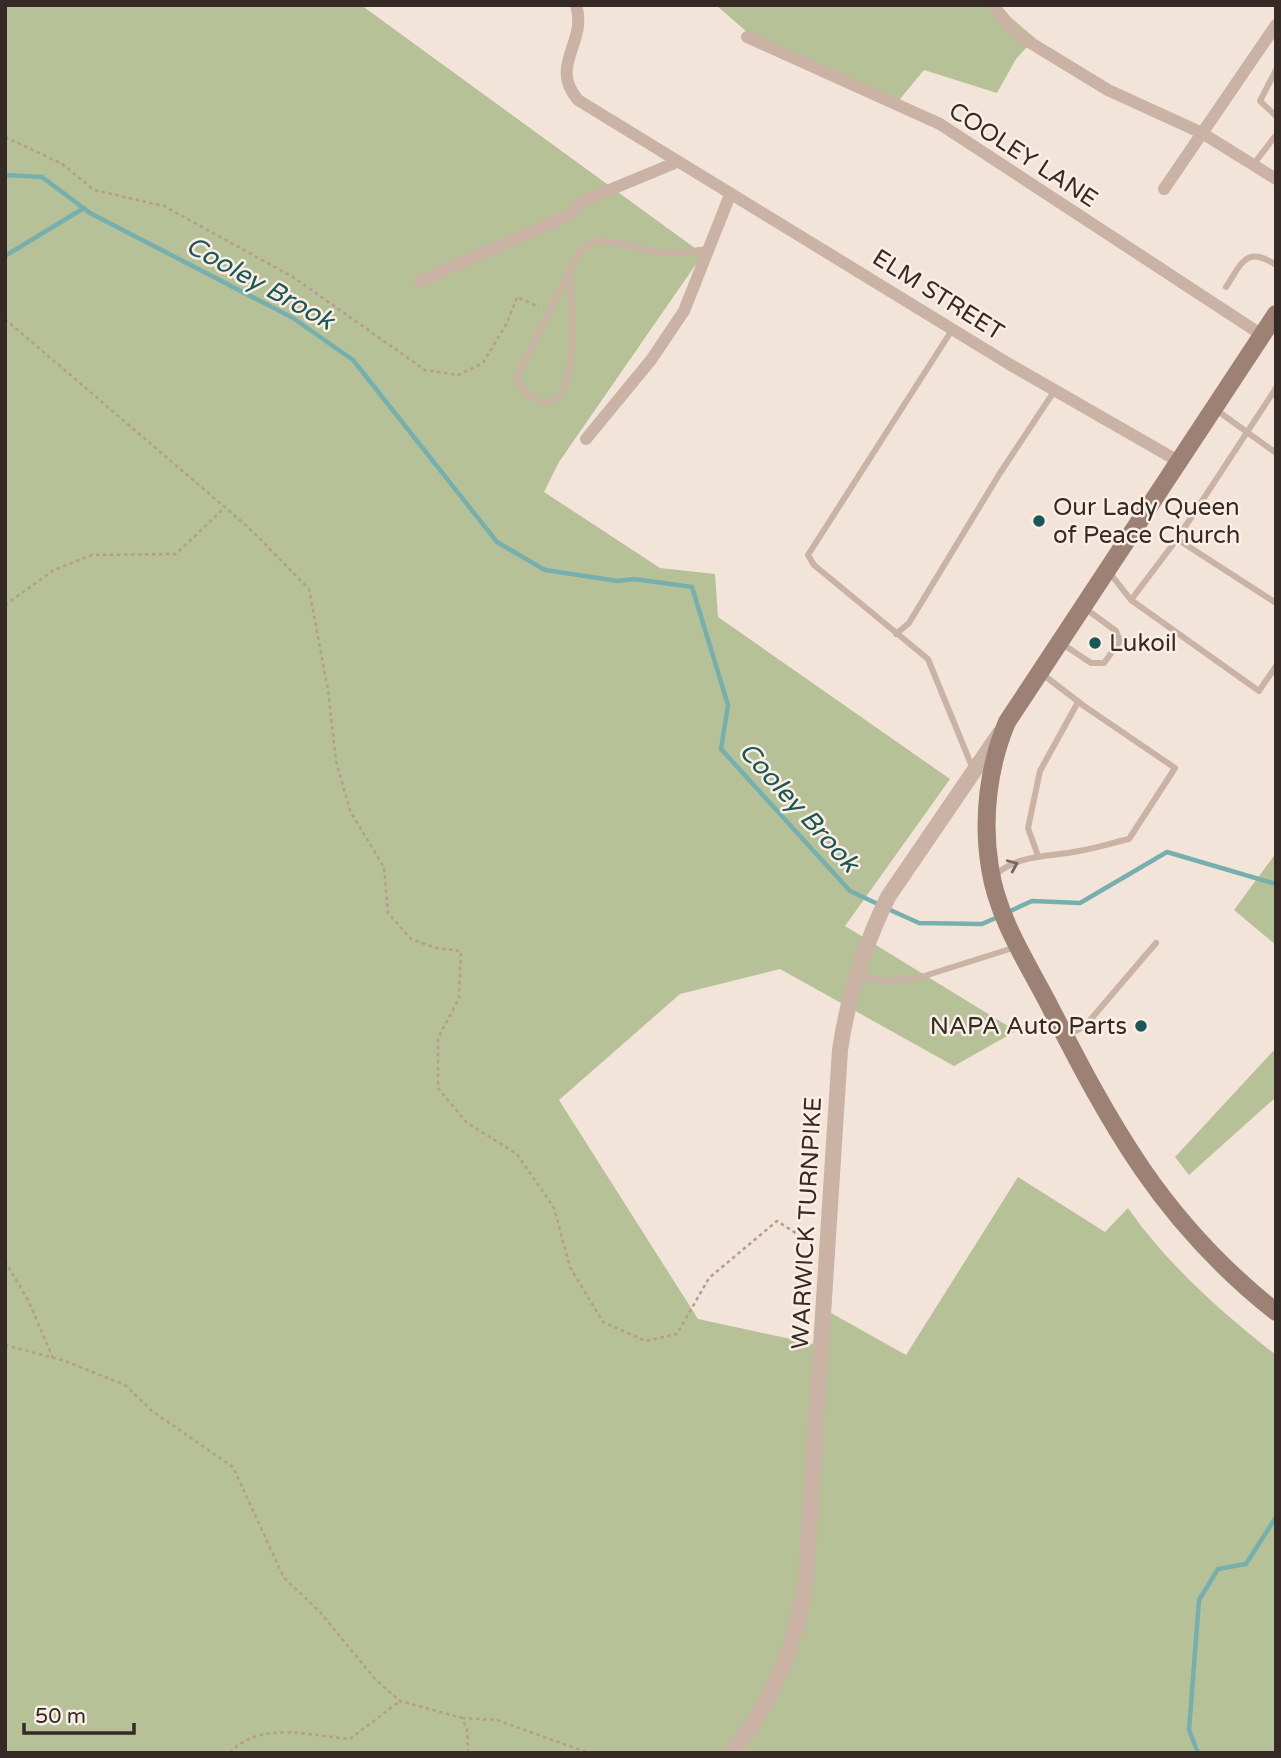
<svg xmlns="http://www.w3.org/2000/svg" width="1281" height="1758" viewBox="0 0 1281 1758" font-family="'Varela Round',sans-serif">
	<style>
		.green { fill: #b6c198 }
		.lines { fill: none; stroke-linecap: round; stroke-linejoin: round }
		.stream { stroke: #76b0ae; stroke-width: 4.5 }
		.path { stroke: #b69c8e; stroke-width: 2.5; stroke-dasharray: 3.5 3.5; stroke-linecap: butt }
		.service { stroke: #cab2a4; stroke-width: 6 }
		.minor { stroke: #cab2a4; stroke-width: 12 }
		.tertiary { stroke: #cab2a4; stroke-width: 16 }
		.secondary { stroke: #9e8175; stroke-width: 18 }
		.oneway { stroke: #78675f }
		.poi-dot { fill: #1a5857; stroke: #faeee5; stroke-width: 2.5 }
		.labels { text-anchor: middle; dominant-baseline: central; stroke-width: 5; stroke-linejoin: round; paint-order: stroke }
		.street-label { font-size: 24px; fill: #352a26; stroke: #faeee5 }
		.poi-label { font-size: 24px; fill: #352a26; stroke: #faeee5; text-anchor: start }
		.water-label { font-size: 26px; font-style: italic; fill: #1a5857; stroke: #faeee5 }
	</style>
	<rect width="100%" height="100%" fill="#f2e4d8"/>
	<path class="green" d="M5,5H361L703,254L559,462L544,492L660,568L715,574L718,617L950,779L845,926L1016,1031L954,1066L780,969L680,994L559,1100L698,1319L823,1346L824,1309L906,1355L1018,1177L1105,1232L1128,1208C1167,1264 1222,1313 1276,1355V1753H5Z
		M716,5H996L1035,38L1016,59L997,93L924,70L895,105L748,33Z
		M1276,853V945L1234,910Z
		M1276,1048V1097L1189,1175L1175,1157Z"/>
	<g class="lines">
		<path class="stream" d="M5,175L42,177L90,213L293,318L353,360L497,542L545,570L618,581L634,579L692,587L728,705L721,749L850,891L880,905
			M5,256L84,208
			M888,909L919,923L982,924L1000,916
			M1008,912L1032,901L1080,903L1167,852L1276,884
			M1198,1753L1189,1730L1199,1600L1218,1569L1246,1564L1276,1517"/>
		<path class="path" d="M5,137L62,164L94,190L164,206L293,277L425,370L458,375L483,363L507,323L517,297L539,307
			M5,319L248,527L309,589L328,690L336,761L350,811L384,867L388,913L411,939L436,948L461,951L459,998L438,1038V1088L467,1123L517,1154L554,1208L570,1267L603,1322L646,1341L677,1334L709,1278L777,1221L813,1244
			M5,605L54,570L92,555L176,554L222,510
			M5,1261L28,1300L53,1358
			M5,1345L65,1361L125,1385L152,1411L233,1467L284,1578L320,1612L375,1679L400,1701L462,1718L467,1729L468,1753
			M462,1718L497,1720L589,1753
			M230,1753C259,1720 312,1736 350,1739L400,1701"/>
		<path class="service" d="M1276,70L1260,101L1276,116
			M1253,165L1276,135
			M570,274C570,295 584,419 538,400C527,395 520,389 516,378L578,254L589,244L602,240L668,254L708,249
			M1226,287C1242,263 1246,245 1276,265
			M952,330L808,555L814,565L928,659L973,769
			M1215,409L1276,453
			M1177,539L1276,603
			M1109,572L1131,600L1259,691L1276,666
			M1131,600L1177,539L1276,388
			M896,634L909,623L1000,473L1055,390
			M1061,643L1091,663H1104L1120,641L1116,631L1086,609
			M1038,856L1028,828L1040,771L1078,702
			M994,876C1018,854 1049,857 1079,851C1096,848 1112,843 1129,839L1175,768L1084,706L1041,673
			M858,975L886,982L921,977L1016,947
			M1067,1036L1085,1026L1156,943"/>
		<path class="minor" d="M576,5C588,43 548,65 578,100L1009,364L1178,461
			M993,5L1016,34L1108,90L1202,133L1276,179
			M747,37L940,124L1262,335
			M1164,189L1276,25
			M420,281L570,215L583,201L677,162
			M586,439L651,360L684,311L730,195"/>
		<path class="tertiary" d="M731,1753C773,1704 796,1643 806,1579L840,1050C848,996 864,946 888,897L1000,733"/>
		<path class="secondary" d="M1276,314L1007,722C988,767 982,820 990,868C997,915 1024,958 1046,999C1111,1126 1161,1221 1276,1312"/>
	</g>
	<defs><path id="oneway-chevron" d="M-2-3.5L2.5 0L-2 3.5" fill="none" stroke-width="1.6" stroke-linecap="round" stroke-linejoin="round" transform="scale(1.75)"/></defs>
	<use class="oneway" href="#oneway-chevron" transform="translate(1013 865) rotate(-23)"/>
	<g class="poi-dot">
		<circle cx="1039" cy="521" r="7"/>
		<circle cx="1095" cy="643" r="7"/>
		<circle cx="1141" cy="1026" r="7"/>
	</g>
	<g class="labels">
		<g class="street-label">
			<text transform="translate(1023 155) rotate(33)">COOLEY LANE</text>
			<text transform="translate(938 295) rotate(32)">ELM STREET</text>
			<text transform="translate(807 1223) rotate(-87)">WARWICK TURNPIKE</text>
		</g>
		<g class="poi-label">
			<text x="1053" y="507">Our Lady Queen<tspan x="1053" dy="28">of Peace Church</tspan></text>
			<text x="1109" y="643">Lukoil</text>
			<text x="1127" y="1026" text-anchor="end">NAPA Auto Parts</text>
		</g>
		<g class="water-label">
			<text transform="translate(260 283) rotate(29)">Cooley Brook</text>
			<text transform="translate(799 807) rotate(48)">Cooley Brook</text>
		</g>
	</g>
	<rect width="1281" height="1758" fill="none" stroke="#352a26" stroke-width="14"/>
	<path d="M24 1723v10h110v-10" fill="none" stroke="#352a26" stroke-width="3.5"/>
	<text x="35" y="1723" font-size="21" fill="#352a26" stroke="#faeee5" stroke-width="5" paint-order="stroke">50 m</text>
</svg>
